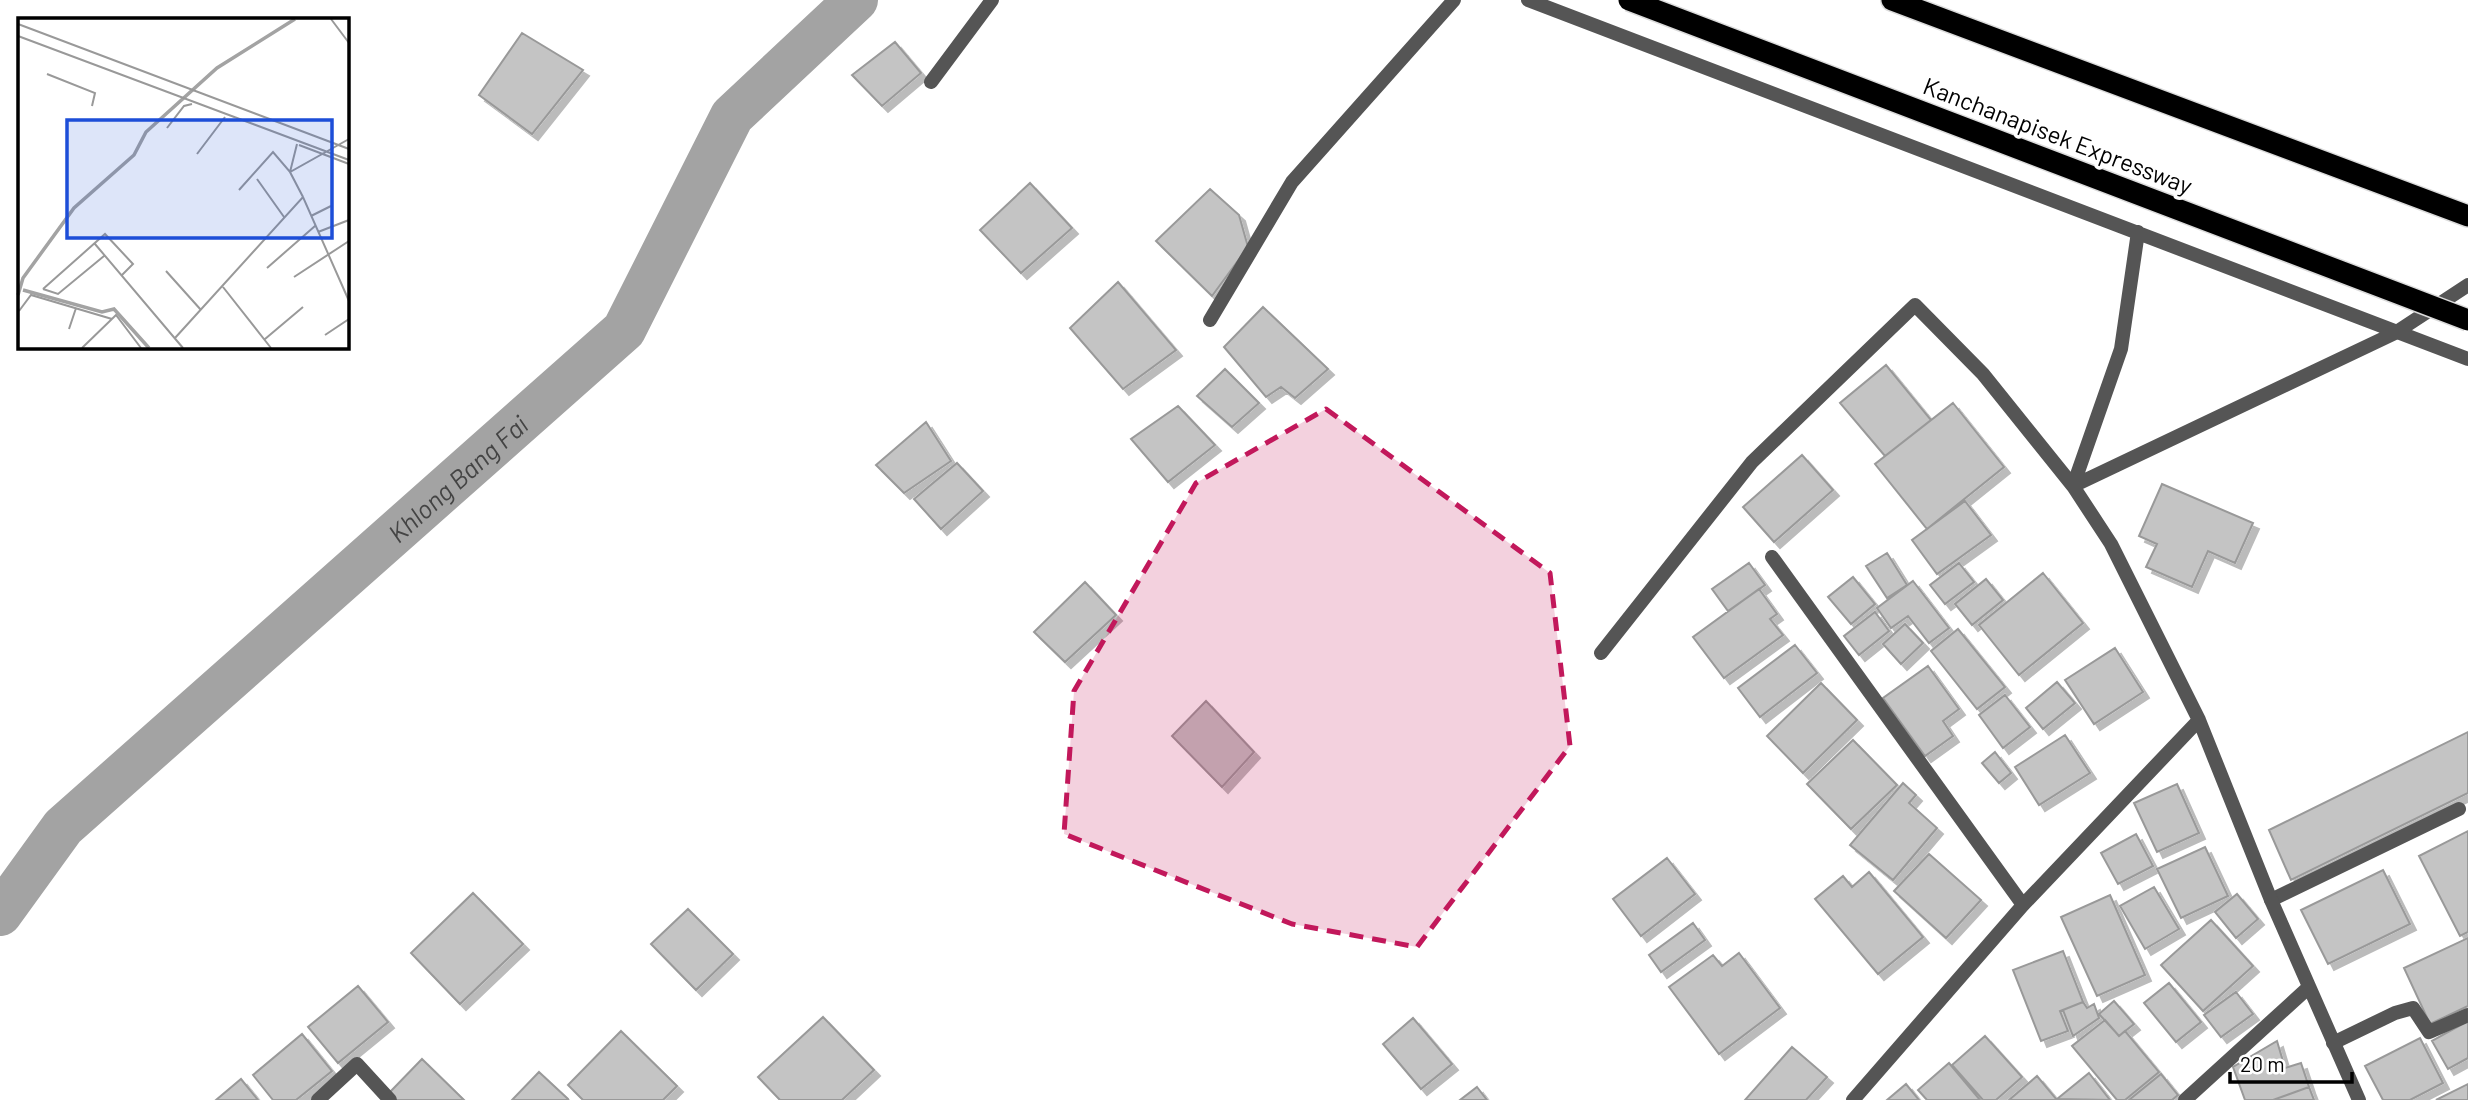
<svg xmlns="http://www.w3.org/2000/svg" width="2468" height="1100" viewBox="0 0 2468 1100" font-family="Barlow,sans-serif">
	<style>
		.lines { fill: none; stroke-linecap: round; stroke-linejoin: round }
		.canal { stroke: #a3a3a3; stroke-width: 44 }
		.building { fill: #c4c4c4; stroke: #999; stroke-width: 2; filter: url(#shadow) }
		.motorway-casing { stroke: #dbdbdb; stroke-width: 24 }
		.service { stroke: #555; stroke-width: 14 }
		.minor { stroke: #555; stroke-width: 14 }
		.motorway { stroke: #000; stroke-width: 21 }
		.motorway-bridge-casing { stroke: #dbdbdb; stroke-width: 24; stroke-linecap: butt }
		.motorway-bridge { stroke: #000; stroke-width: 21 }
		.marked { fill: #c2185b; fill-opacity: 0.2; stroke: #c2185b; stroke-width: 5; stroke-dasharray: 14 9; stroke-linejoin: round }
		.labels { text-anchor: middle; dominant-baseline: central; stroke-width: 7; stroke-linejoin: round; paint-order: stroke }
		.street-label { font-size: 24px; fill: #000; stroke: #fff }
		.water-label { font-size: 26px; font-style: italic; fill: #444; stroke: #fff }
		.inset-river { fill: none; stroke: #a3a3a3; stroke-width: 3.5 }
		.inset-road { fill: none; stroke: #999; stroke-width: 2 }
		.view { fill: #1d4ed8; fill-opacity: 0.15; stroke: #1d4ed8; stroke-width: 3.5 }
		.inset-edge { fill: none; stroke: #000; stroke-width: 3.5 }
	</style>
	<defs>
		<filter id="shadow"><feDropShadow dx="6" dy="6" stdDeviation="0" flood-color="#0004"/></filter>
	</defs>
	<rect width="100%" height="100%" fill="#fff"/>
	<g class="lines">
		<path class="canal" id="s1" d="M0,914L63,827L624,330L732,116L856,0"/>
	</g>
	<path class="building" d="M522,33L583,70L532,134L479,95Z
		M895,42L921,73L882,106L852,75Z
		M1030,183L1072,228L1021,273L980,230Z
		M1210,189L1239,215L1248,247L1212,296L1156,241Z
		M1118,282L1176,350L1123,389L1070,328Z
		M1263,307L1328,369L1295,398L1281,387L1266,397L1224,347Z
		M1886,365L1931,420L1885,456L1840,403Z
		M1225,369L1259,403L1232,427L1197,396Z
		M1953,403L2004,467L1927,529L1875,464Z
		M1178,406L1215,445L1168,482L1131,439Z
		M926,422L951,461L904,493L876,465Z
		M1802,455L1833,490L1774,542L1743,507Z
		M957,463L983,491L941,529L914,499Z
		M2162,484L2253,523L2235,563L2208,551L2192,587L2146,567L2157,544L2139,536Z
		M1965,501L1991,535L1937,574L1912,540Z
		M1887,553L1907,585L1887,598L1866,566Z
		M1749,563L1765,585L1728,611L1712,589Z
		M1959,563L1974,582L1945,604L1930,585Z
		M2043,573L2083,623L2019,675L1979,625Z
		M1853,577L1875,604L1851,624L1828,597Z
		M1986,579L2003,600L1972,625L1955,604Z
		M1913,581L1949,628L1929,643L1908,616L1891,628L1877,608Z
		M1085,582L1116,615L1065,662L1034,632Z
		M1759,589L1777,614L1770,619L1783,635L1724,678L1693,637Z
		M1875,612L1889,631L1859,655L1844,636Z
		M1905,624L1923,643L1901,664L1883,644Z
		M1958,629L2005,687L1977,709L1931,651Z
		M1795,645L1817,673L1760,717L1738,688Z
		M2115,648L2143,692L2094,724L2065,680Z
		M1928,666L1959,709L1943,721L1953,736L1925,756L1883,698Z
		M2057,682L2075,703L2043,729L2026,708Z
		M1821,683L1857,720L1803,773L1767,736Z
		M2005,695L2030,727L2003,748L1979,715Z
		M1206,701L1254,752L1222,787L1172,736Z
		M2468,732V793L2291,880L2269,830Z
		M2065,735L2090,773L2039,805L2015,767Z
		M1853,740L1897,785L1851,829L1807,784Z
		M1995,752L2011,773L1999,783L1982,763Z
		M1903,783L1916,795L1909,803L1937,828L1893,880L1850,845Z
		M2177,784L2199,833L2157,852L2134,803Z
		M2468,831V932L2460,936L2419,856Z
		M2136,834L2153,866L2118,884L2101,853Z
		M2205,847L2228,896L2181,918L2157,869Z
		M1929,854L1981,900L1946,938L1894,891Z
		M1667,858L1695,894L1641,936L1613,899Z
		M2383,870L2410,924L2328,964L2301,910Z
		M1869,872L1923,937L1878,974L1815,899L1843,876L1852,887Z
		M2154,887L2179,929L2145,949L2120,906Z
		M473,893L523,944L460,1004L411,953Z
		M2237,894L2258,919L2236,938L2215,912Z
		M2110,895L2145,975L2097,996L2061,917Z
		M688,909L733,954L696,990L651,944Z
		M2211,920L2253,966L2203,1011L2161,965Z
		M1693,923L1705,940L1661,972L1649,955Z
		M2468,938V1006L2430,1024L2404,968Z
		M2063,951L2083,1002L2060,1011L2068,1031L2041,1041L2013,970Z
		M1739,953L1780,1008L1719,1054L1669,987L1713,955L1722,966Z
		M2169,983L2201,1022L2176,1042L2144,1003Z
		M358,986L388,1022L338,1063L308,1027Z
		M2236,992L2253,1014L2221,1037L2204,1015Z
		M2114,1001L2134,1024L2119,1036L2099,1014Z
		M2083,1002L2087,1008L2094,1004L2099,1018L2073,1036L2063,1010Z
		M823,1017L874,1070L842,1100H780L758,1077Z
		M1413,1018L1452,1064L1421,1089L1383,1044Z
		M2105,1020L2119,1036L2125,1031L2159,1072L2125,1100H2117L2072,1046Z
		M2468,1021V1058L2448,1069L2432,1041Z
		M621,1031L677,1086L663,1100H583L568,1085Z
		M302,1034L332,1071L296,1100H273L253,1075Z
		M1985,1036L2022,1077L1996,1100H1983L1952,1065Z
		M2420,1038L2443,1083L2410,1100H2383L2365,1066Z
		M2277,1041L2285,1068L2301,1063L2309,1087L2273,1100H2245L2233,1067Z
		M1792,1047L1827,1077L1806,1100H1745Z
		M422,1059L464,1100H396L389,1093Z
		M1949,1063L1980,1100H1927L1918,1090Z
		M539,1072L568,1099V1100H512Z
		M2089,1073L2110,1100L2057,1099Z
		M2161,1074L2178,1095L2172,1100H2129Z
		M2037,1076L2057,1100H2009Z
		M241,1079L258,1100H216Z
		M1906,1084L1919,1100H1887Z
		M2468,1084V1100H2436Z
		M1477,1087L1487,1100H1460Z
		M2309,1087L2314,1100H2273Z"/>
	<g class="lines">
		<g class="motorway-casing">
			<path id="motorway" d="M1892,0L2468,216"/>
		</g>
		<path class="service" d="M2271,900L2459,809
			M2333,1043L2395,1013L2413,1008L2429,1032L2468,1015"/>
		<path class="minor" d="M1528,0L2468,359
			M931,82L992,0
			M2138,232L2121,349L2073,486L2111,544L2199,720
			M1210,320L1292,182L1454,0
			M1772,557L2023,905
			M1601,653L1752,462L1915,305L1983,374L2073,486L2395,333L2468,285
			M318,1100L357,1064L390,1100
			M1853,1100L2023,905L2199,720L2271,900L2359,1100
			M2185,1100L2309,987"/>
		<use href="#motorway" class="motorway"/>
		<g class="motorway-bridge-casing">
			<path id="motorway-bridge" d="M1629,0L2468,320"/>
		</g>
		<use href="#motorway-bridge" class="motorway-bridge"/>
	</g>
	<path class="marked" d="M1326,409L1550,573L1570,746L1417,947L1292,924L1064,834L1074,691L1196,483Z"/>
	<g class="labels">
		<g class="street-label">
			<text transform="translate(2058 135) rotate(21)">Kanchanapisek Expressway</text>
		</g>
		<g class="water-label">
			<text stroke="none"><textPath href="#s1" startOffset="634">Khlong Bang Fai</textPath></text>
		</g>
	</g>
	<g transform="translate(18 18)">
		<rect width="331" height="331" fill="#fff"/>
		<path class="inset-river" d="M5,272L84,294L96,291L131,330M0,277L5,260L56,190L116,137L128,114L199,50L277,1"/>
		<path class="inset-road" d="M313,1L331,25M0,6L331,131M0,18L331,142M29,56L77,75L74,88M149,110L166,88L174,86M279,126L272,154L285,179M281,127L331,146M179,136L207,99M239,161L266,199M221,172L255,134L272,154L331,121M293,198L313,188M300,214L331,202M77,226L165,330M249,250L297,208M148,253L183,292M276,259L331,223M205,269L253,330M25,271L87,216L115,246L103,258M25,271L40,276L86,238M1,293L13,277L94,301M51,311L58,290M307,317L331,301M157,320L285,179L331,283M247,321L285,289M64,330L98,297L123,330"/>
		<path class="view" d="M49,102H314V220H49Z"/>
		<rect width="331" height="331" class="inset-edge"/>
	</g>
	<path d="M2230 1072v10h122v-10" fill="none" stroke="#000000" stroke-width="3.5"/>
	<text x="2240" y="1072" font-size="21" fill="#000000" stroke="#ffffff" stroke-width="5" paint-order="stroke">20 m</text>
</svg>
